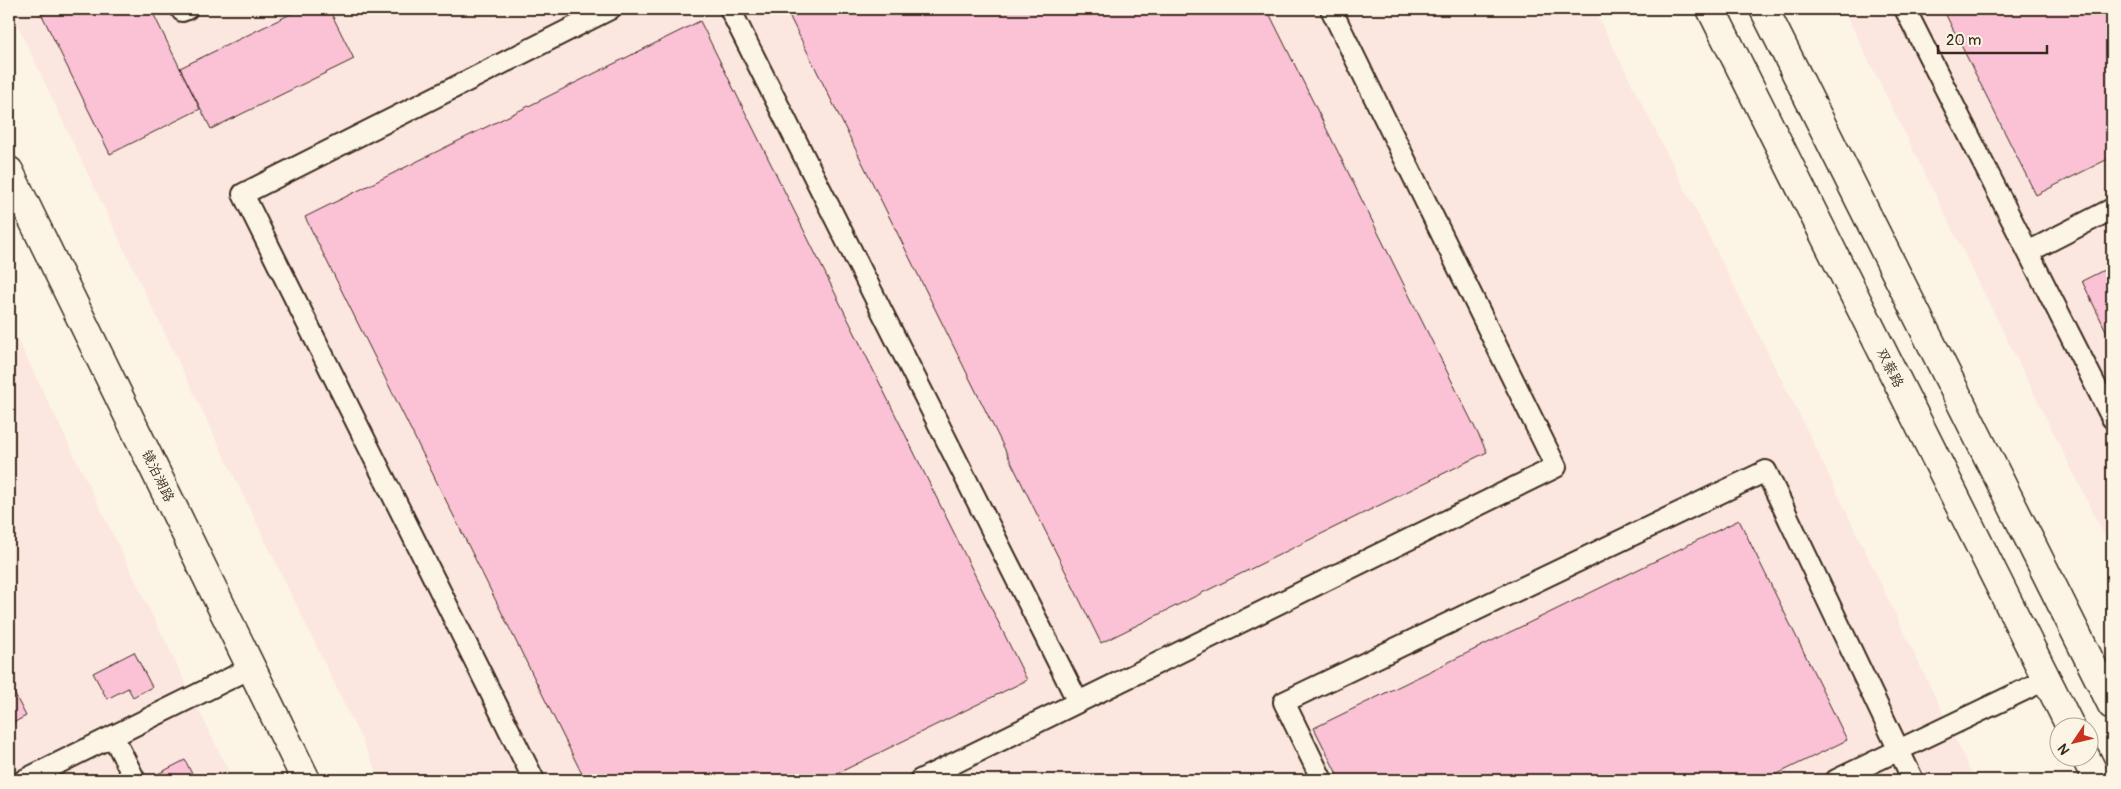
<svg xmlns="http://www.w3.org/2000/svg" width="2121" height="789" viewBox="0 0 2121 789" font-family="Pangolin,'LXGW WenKai TC',sans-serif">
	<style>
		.built { fill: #fce6e0 }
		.building { fill: #fbc2d6; stroke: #3b2a1e }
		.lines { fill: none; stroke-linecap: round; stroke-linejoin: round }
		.service-casing { stroke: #3b2a1e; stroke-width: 24 }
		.tertiary-casing { stroke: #3b2a1e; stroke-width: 31 }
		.service { stroke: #fcf5e5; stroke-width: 20 }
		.tertiary { stroke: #fcf5e5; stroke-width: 28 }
		.labels { text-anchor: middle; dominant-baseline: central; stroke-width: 4; stroke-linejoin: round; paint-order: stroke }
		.street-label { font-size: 14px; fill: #3b2a1e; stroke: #fcf5e5 }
	</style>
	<rect width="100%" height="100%" fill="#fcf5e5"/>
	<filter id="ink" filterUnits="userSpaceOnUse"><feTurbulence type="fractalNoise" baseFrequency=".02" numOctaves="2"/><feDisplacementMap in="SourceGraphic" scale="10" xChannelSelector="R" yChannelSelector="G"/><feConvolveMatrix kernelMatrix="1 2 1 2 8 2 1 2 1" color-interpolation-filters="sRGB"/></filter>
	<g filter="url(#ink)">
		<path class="built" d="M10,9H1594L1808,432L1975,780H381L90,179Z
			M1843,9H2112V551Z
			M9,322L150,610L233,780H9Z"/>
		<path class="building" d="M39,9H151L200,109L110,154Z
			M301,9H329L354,59L211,129L180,68Z
			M786,9H1267L1487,452L1101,643Z
			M1943,9H2112V157L2036,195Z
			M700,21L1027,680L824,780H585L305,217Z
			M2112,266V343L2082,281Z
			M1739,520L1847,740L1765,780H1340L1314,728Z
			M134,652L152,687L133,697L128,688L107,699L93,673Z
			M12,689L26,716L9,725V691Z
			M185,760L195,780H154L152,777Z"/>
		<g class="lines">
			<g class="service-casing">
				<path id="service" d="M181,9L182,11L187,9
					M730,9L1078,702
					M1905,9L2112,418
					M2028,252L2112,209
					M113,736L135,780
					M24,780L251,668
					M534,780L243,194L610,9
					M920,780L1556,467L1331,9
					M1322,780L1284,702L1766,471L1913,780
					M1836,780L2047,679"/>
			</g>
			<g class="tertiary-casing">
				<path id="tertiary" d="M1711,9L2070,726
					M1764,9L2112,705
					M9,171L306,780
					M2085,756L2097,780"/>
			</g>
			<use href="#service" class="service"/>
			<use href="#tertiary" class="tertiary"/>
		</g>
	</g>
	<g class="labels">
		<g class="street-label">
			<text transform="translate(1890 368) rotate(63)">双蔡路</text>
			<text transform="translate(158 476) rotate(64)">镜泊湖路</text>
		</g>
	</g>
	<rect width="2121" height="789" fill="none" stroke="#fcf5e5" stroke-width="30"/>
	<rect x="15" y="15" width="2091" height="759" fill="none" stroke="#3b2a1e" stroke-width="2" filter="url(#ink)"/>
	<g transform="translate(2074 742) rotate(235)"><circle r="24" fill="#fcf5e5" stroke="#afa495"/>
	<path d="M0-4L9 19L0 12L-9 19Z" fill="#c8321e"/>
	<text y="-8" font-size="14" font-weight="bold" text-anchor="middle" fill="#3b2a1e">N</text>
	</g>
	<path d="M1938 45v8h109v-8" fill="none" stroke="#3b2a1e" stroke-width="2.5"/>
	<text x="1946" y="45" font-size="15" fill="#3b2a1e" stroke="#fcf5e5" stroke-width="4" paint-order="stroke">20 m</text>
</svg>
